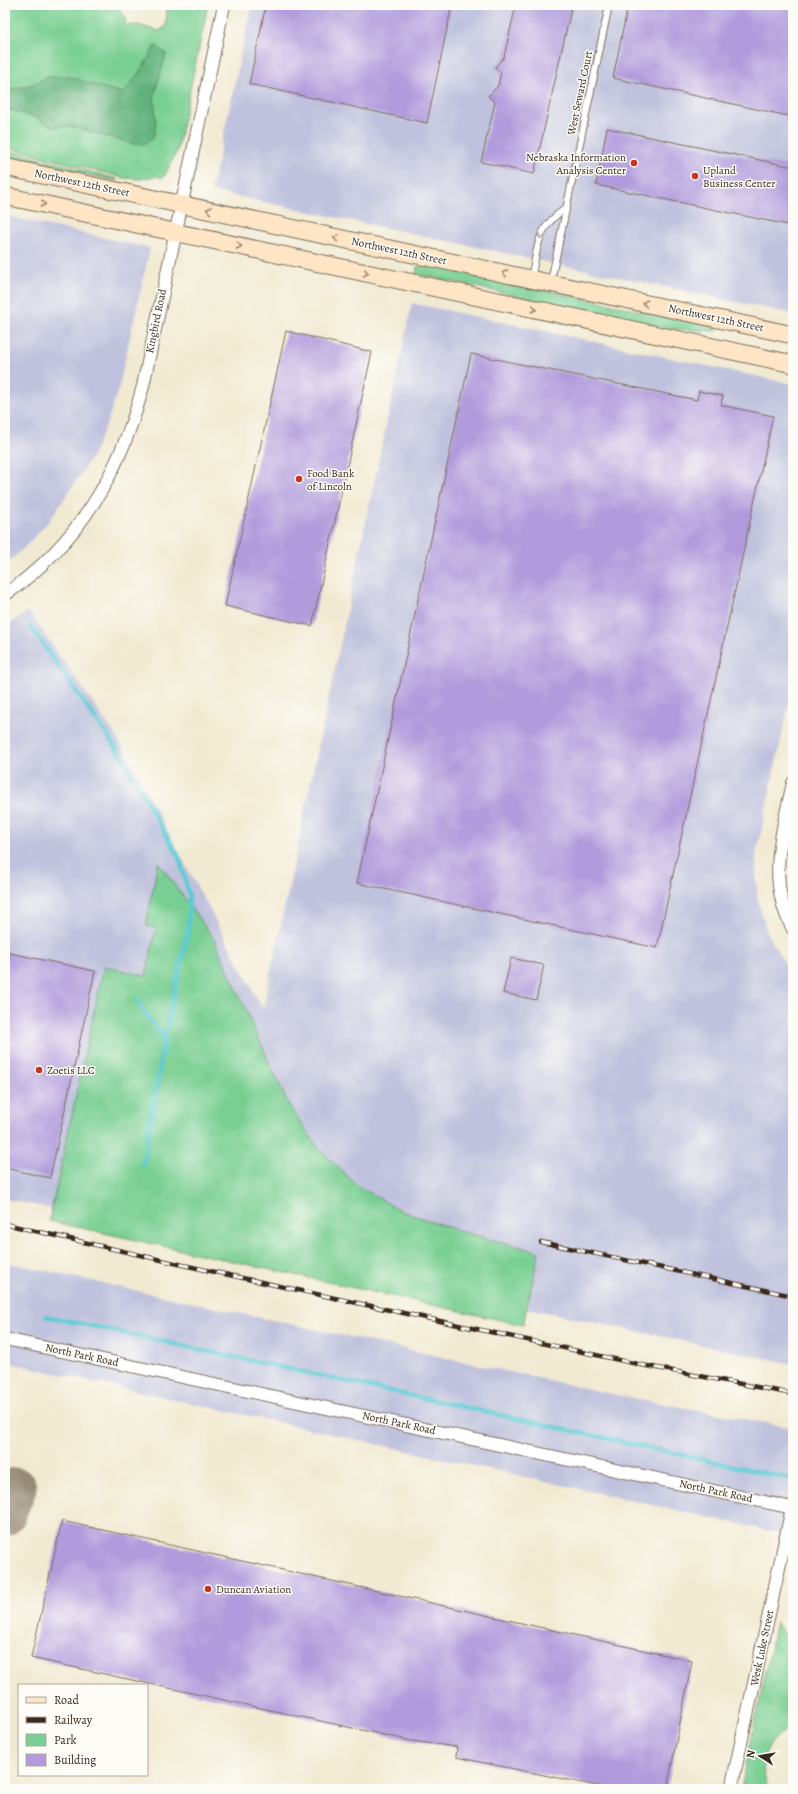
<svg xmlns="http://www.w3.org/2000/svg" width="798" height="1794" viewBox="0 0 798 1794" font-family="Alegreya,serif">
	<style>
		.industrial { fill: #c0c2dd }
		.green { fill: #79cf93; stroke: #5a7c58 }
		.forest { fill: #62b27d; stroke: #4e6e4e }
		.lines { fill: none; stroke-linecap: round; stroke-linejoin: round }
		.stream { stroke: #5dcad3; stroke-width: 4.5 }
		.taxiway { stroke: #968a78; stroke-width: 41 }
		.building { fill: #b19bdc }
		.service-casing { stroke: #7b6d5d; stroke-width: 8 }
		.minor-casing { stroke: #7b6d5d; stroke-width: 14 }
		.secondary-casing { stroke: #7b6d5d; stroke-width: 19 }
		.service { stroke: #fff; stroke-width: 6 }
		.minor { stroke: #fff; stroke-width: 12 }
		.secondary { stroke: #fde5c5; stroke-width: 17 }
		.rail-casing { stroke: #3b2a1e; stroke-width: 4.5 }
		.rail { stroke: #fdfcf7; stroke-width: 3; stroke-dasharray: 9; stroke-linecap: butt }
		.oneway { stroke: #9c8872 }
		.oneway2 { stroke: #a79f9a }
		.poi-dot { fill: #c8321e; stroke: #fdfcf7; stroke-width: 1.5 }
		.labels { text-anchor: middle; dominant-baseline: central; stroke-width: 3; stroke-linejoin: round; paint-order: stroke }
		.street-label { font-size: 11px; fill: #3b2a1e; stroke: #fdfcf7 }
		.poi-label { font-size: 11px; fill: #3b2a1e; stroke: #fdfcf7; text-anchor: start }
	</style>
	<rect width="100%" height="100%" fill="#fdfcf7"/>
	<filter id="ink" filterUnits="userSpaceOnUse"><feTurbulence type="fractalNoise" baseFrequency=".025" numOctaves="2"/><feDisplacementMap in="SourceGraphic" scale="8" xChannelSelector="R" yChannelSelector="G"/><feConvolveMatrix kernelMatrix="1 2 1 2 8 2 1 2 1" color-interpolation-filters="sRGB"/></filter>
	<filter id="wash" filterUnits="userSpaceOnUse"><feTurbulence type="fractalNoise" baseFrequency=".012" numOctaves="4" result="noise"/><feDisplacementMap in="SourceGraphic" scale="16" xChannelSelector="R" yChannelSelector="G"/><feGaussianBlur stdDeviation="0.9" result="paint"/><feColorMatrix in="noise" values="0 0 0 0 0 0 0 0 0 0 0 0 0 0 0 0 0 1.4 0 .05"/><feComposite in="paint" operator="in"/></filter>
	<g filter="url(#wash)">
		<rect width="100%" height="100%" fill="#f1ead2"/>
		<path class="industrial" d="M252,5H793V314L211,191Z
			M5,216L150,248L119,387L107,423L91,458L50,520L23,549L5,565Z
			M412,303L793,384V685L756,855L757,897L767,933L784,962L793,970V1364L5,1199V627L28,611L117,737L263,1009Z
			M5,1262L617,1395L793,1428V1536L5,1362Z"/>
		<path class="green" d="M5,5H114L126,17L125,25H138L159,31L166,26L167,5H208L177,151L165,175L162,178L157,176L140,179L124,178L5,147V108L37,118L53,127L70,126L111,138L156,125L154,96L166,54L155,45C147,63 136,78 123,93L49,77L30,85L5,91Z
			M5,150L117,179V181L5,157Z
			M417,266L438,267L716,327V331L668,329L416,274Z
			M158,862L214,939L288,1104L319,1149L358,1186L401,1211L463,1232L539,1252L523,1325L49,1221L104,966L146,976L156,928L146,926Z
			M776,1622L784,1634L793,1636V1727C767,1734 755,1767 770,1789H741Z"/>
		<path class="forest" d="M155,45L166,54L154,96L156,125L153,139L143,144H134L70,126L53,127L37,118L5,108V91L30,85L49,77L68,76L97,86L123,93C136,78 147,63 155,45Z"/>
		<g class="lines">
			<path class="stream" d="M30,626L116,748L179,857L189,895V914L187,935L164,1039L143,1166
				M137,1001L164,1039
				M46,1316L793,1479"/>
			<path class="taxiway" d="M5,1515L16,1488"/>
		</g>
		<g id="blocks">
			<path class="building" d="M266,5H452L427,123L249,84Z
				M516,5H572L534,174L481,162L495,102L488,96L498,86L501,72L495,67L504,57Z
				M628,5H793V117L613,78Z
				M607,128L793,167V226L596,185Z
				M286,331L372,352L312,626L225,606Z
				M471,354L697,400L699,391L723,396L721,405L773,416L657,948L357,883Z
				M5,952L95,971L50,1178L5,1168Z
				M511,958L544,965L536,1000L503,993Z
				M62,1521L692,1661L667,1789H612L456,1757L457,1747L412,1741L31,1658Z"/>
		</g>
	</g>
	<g filter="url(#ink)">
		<use href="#blocks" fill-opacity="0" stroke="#7b6d5d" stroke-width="1"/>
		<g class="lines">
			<g class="service-casing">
				<path id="service" d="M531,278C539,245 535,229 566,208
					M551,281L609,5"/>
			</g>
			<g class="minor-casing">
				<path id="minor" d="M5,595C80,541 120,474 143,386L224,5
					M793,783C782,833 766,881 793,929
					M5,1339L793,1508
					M731,1789L792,1508"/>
			</g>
			<g class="secondary-casing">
				<path id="secondary" d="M5,167L793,335
					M5,196L793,364"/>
			</g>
			<use href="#service" class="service"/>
			<use href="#minor" class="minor"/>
			<use href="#secondary" class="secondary"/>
			<g class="rail-casing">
				<path id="rail" d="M5,1224L183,1265L642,1365L793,1394
					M541,1242L793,1296"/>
			</g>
			<use href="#rail" class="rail"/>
		</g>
		<defs><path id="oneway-chevron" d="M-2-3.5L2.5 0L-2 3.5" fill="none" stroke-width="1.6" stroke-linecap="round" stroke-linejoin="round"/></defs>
		<g class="oneway">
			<use href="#oneway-chevron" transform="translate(43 204) rotate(12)"/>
			<use href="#oneway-chevron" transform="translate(209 210) rotate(-168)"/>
			<use href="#oneway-chevron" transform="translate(336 238) rotate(-168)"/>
			<use href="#oneway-chevron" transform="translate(239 246) rotate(12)"/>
			<use href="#oneway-chevron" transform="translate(366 273) rotate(12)"/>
			<use href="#oneway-chevron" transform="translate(505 273) rotate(-168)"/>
			<use href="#oneway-chevron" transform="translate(645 303) rotate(-168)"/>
			<use href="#oneway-chevron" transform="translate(534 309) rotate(12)"/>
		</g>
		<use class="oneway2" href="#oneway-chevron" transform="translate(541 236) rotate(110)"/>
	</g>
	<g class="poi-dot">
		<circle cx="634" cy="163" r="4"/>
		<circle cx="695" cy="176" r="4"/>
		<circle cx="299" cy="479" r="4"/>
		<circle cx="39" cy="1070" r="4"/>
		<circle cx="208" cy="1589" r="4"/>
	</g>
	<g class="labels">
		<g class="street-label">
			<text transform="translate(580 93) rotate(-78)">West Seward Court</text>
			<text transform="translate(82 183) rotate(12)">Northwest 12th Street</text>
			<text transform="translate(399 251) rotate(12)">Northwest 12th Street</text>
			<text transform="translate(716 318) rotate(12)">Northwest 12th Street</text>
			<text transform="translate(156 321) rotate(-78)">Kingbird Road</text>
			<text transform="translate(82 1355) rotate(12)">North Park Road</text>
			<text transform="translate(399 1423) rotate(12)">North Park Road</text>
			<text transform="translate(716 1491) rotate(12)">North Park Road</text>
			<text transform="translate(762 1648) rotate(-78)">Wesk Luke Street</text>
		</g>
		<g class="poi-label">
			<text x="626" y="157" text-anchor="end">Nebraska Information<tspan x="626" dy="13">Analysis Center</tspan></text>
			<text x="703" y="170">Upland<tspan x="703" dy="13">Business Center</tspan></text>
			<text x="307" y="473">Food Bank<tspan x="307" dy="13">of Lincoln</tspan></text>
			<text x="47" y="1070">Zoetis LLC</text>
			<text x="216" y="1589">Duncan Aviation</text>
		</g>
	</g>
	<rect width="798" height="1794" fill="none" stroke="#fdfcf7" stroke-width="20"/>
	<rect x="18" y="1684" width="130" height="92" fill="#fdfcf7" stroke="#afa8a0"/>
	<rect x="26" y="1697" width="20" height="6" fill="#fde5c5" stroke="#afa8a0"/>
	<text x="54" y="1704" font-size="12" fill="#3b2a1e">Road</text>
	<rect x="26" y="1717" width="20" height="6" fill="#3b2a1e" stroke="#afa8a0"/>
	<text x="54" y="1724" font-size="12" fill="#3b2a1e">Railway</text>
	<rect x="26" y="1734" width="20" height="12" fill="#79cf93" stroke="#afa8a0"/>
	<text x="54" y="1744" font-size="12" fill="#3b2a1e">Park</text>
	<rect x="26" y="1754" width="20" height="12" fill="#b19bdc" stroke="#afa8a0"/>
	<text x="54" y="1764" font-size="12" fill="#3b2a1e">Building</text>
	<g transform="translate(760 1756) rotate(282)" stroke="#fdfcf7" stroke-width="3" paint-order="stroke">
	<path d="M0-3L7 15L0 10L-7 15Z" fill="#3b2a1e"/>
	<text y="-6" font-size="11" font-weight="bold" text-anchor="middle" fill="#3b2a1e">N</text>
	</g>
</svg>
